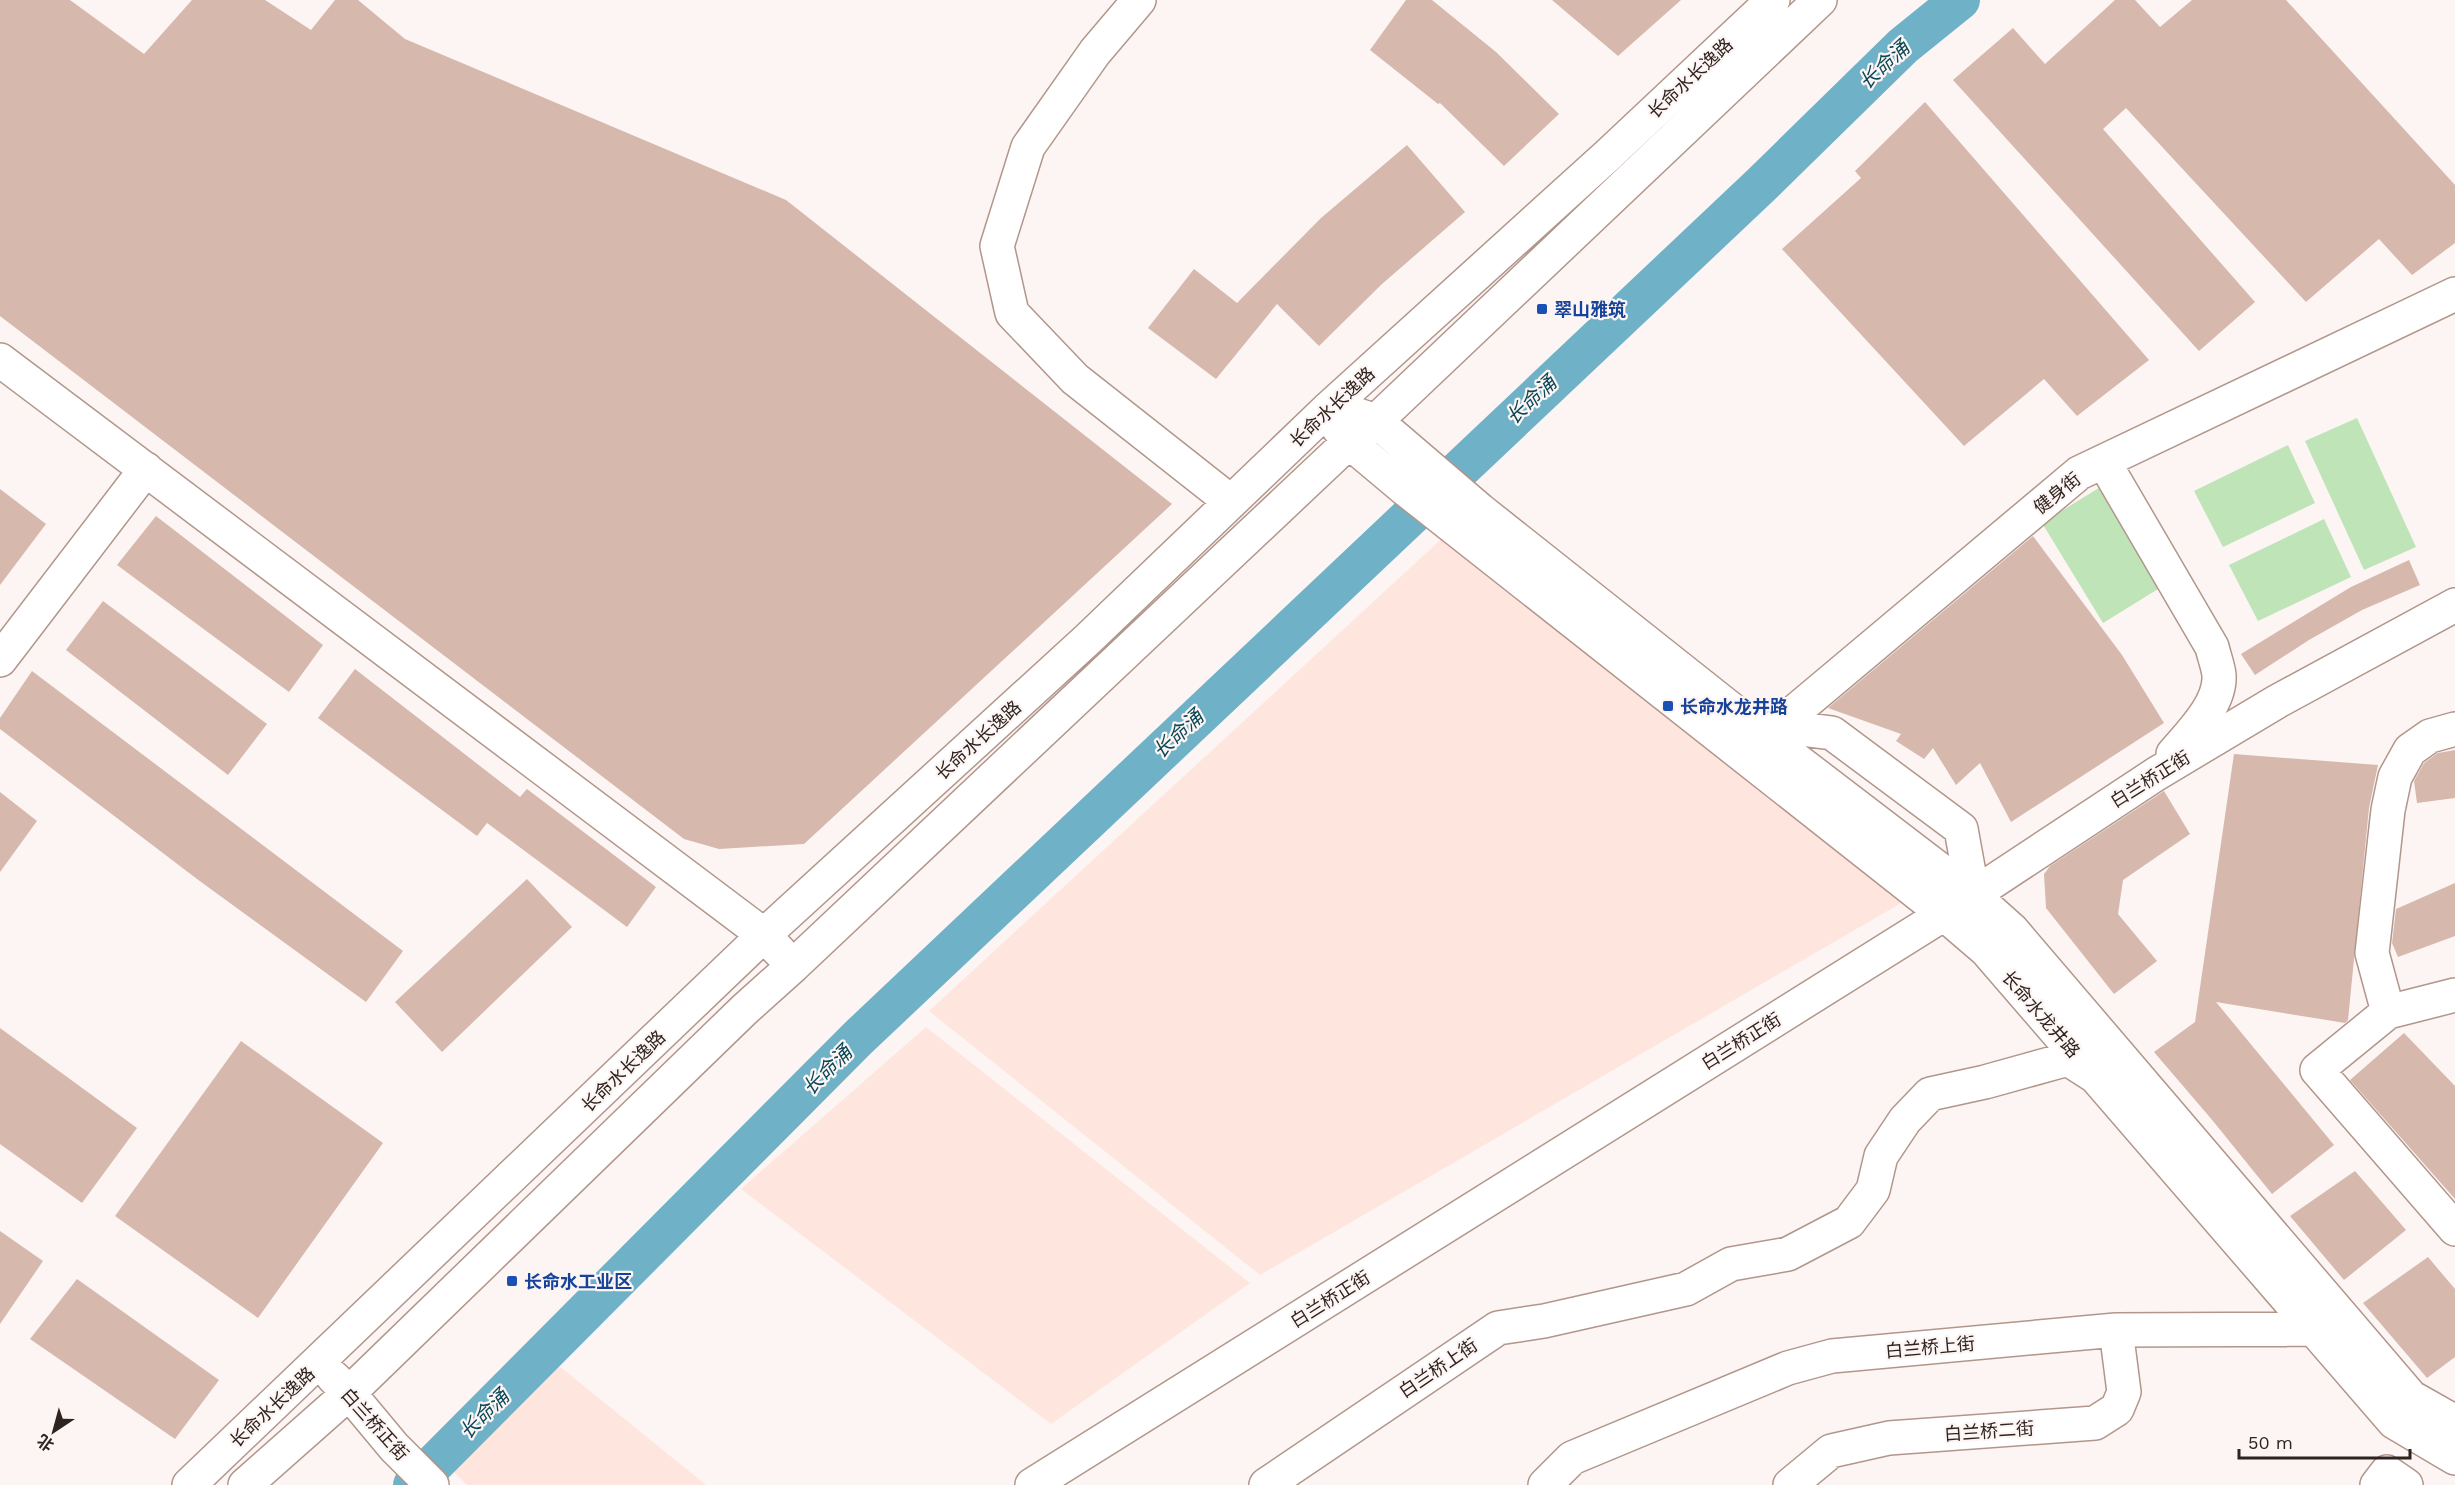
<svg xmlns="http://www.w3.org/2000/svg" width="2455" height="1485" viewBox="0 0 2455 1485" font-family="'Work Sans','Noto Sans SC',sans-serif">
	<style>
		.built { fill: #fee6de }
		.green { fill: #bfe4b8 }
		.lines { fill: none; stroke-linecap: round; stroke-linejoin: round }
		.river { stroke: #6fb2c8; stroke-width: 40 }
		.building { fill: #d6b8ad }
		.minor-casing { stroke: #b2968b; stroke-width: 36 }
		.minor { stroke: #fff; stroke-width: 33 }
		.transit-dot { fill: #1a4fb4; stroke: #fcf5f3; stroke-width: 2 }
		.labels { text-anchor: middle; dominant-baseline: central; stroke-width: 4.5; stroke-linejoin: round; paint-order: stroke }
		.street-label { font-size: 18px; fill: #2e231f; stroke: #fcf5f3 }
		.transit-label { font-size: 18px; font-weight: bold; fill: #164399; stroke: #fcf5f3; text-anchor: start }
		.water-label { font-size: 20px; font-style: italic; fill: #0a4757; stroke: #fcf5f3 }
	</style>
	<rect width="100%" height="100%" fill="#fcf5f3"/>
	<path class="built" d="M1449,532L1903,902L1260,1275L929,1011Z
		M926,1027L1250,1283L1051,1424L741,1189Z
		M553,1361L706,1485H467L450,1468Z"/>
	<path class="green" d="M2357,418L2416,547L2364,570L2305,441Z
		M2288,445L2315,503L2223,547L2194,491Z
		M2102,486L2163,586L2103,623L2042,523Z
		M2324,519L2351,577L2258,621L2229,565Z"/>
	<g class="lines">
		<path class="river" d="M413,1485L858,1038L1762,184L1903,46L1960,0"/>
	</g>
	<path class="building" d="M0,0H70L144,54L192,0H265L311,30L335,0H358L405,39L786,200L1172,504L804,844L719,849L684,839L0,316Z
		M1406,0H1432L1496,52L1559,114L1504,166L1440,103L1438,104L1370,50Z
		M1552,0H1681L1618,56Z
		M2115,0H2135L2160,27L2192,0H2286L2455,185V243L2412,275L2379,239L2306,302L2126,108L2103,129L2255,302L2199,351L1953,80L2013,28L2045,64Z
		M1925,102L2149,360L2077,416L2044,379L1964,446L1782,249L1861,178L1855,171Z
		M1407,145L1465,212L1382,284L1319,346L1277,304L1216,379L1148,328L1194,269L1237,303L1321,218Z
		M0,489L46,524L0,585Z
		M156,516L323,645L289,692L117,565Z
		M2033,536L2122,655L2164,723L2011,822L1980,763L1956,785L1933,748L1924,759L1896,741L1901,734L1828,708Z
		M2409,560L2420,585L2362,610L2309,640L2255,675L2241,654L2351,587Z
		M103,601L267,724L228,775L66,650Z
		M355,669L520,797L527,789L656,887L627,927L487,823L477,836L318,718Z
		M32,671L403,951L366,1002L197,879L0,729V718Z
		M2455,750V798L2417,803L2414,781L2424,763L2438,753Z
		M2234,754L2378,765L2369,808L2348,1020L2345,1023L2216,1002L2334,1145L2272,1194L2213,1121L2154,1052L2195,1022Z
		M2164,791L2190,834L2123,880L2118,914L2157,961L2114,994L2046,908L2044,874L2050,866Z
		M0,792L37,821L0,872Z
		M527,879L572,927L442,1052L395,1002Z
		M2455,883V936L2398,957L2392,943L2396,909Z
		M0,1028L137,1128L82,1203L0,1144Z
		M2404,1033L2455,1086V1199L2350,1080Z
		M241,1041L383,1143L258,1318L115,1216Z
		M2355,1171L2406,1230L2344,1280L2290,1216Z
		M0,1231L43,1261L0,1324Z
		M2428,1257L2455,1289V1357L2427,1378L2363,1303Z
		M77,1279L219,1380L175,1439L30,1339Z"/>
	<g class="lines">
		<g class="minor-casing">
			<path id="minor" d="M1139,0L1095,52L1028,147L997,246L1012,313L1075,379L1231,502
				M0,360L764,935L780,952
				M1355,414L1376,421L1480,510L1765,736L1973,895L2012,930L2411,1397L2455,1422
				M1336,425L1349,442L1405,489L1944,914L1986,950L2394,1422L2455,1458
				M2104,462L2212,647C2214,656 2218,666 2219,675C2221,704 2190,734 2173,754
				M0,660L146,469
				M1778,726L1832,733L1961,829L1973,895
				M1749,750L2079,473L2455,294
				M2455,995L2388,1012L2317,1070L2455,1229
				M2388,1012L2372,953L2388,810L2395,777L2410,750L2430,736L2455,729
				M333,1377L349,1393L394,1447L432,1485
				M189,1485L764,935L1088,639L1330,407L1608,155L1773,0
				M245,1485L349,1393L744,1010L793,966L1349,442L1376,421L1820,0
				M1032,1485L1944,914L2156,774L2278,701L2455,605
				M1266,1485L1498,1328L1544,1321L1686,1289L1731,1264L1788,1254L1849,1222L1873,1190L1881,1156L1905,1120L1930,1094L1985,1082L2068,1059L2093,1075
				M1545,1485L1572,1458L1788,1368L1832,1356L2116,1330L2314,1329L2326,1323
				M1790,1485L1831,1451L1889,1438L2095,1423L2117,1409L2124,1392L2116,1330
				M2377,1485L2387,1472L2406,1485"/>
		</g>
		<use href="#minor" class="minor"/>
	</g>
	<g class="transit-dot">
		<rect x="1536" y="303" width="12" height="12" rx="3"/>
		<rect x="1662" y="700" width="12" height="12" rx="3"/>
		<rect x="506" y="1275" width="12" height="12" rx="3"/>
	</g>
	<g class="labels">
		<g class="street-label">
			<text transform="translate(1690 78) rotate(-43)">长命水长逸路</text>
			<text transform="translate(1332 407) rotate(-43)">长命水长逸路</text>
			<text transform="translate(2057 493) rotate(-39)">健身街</text>
			<text transform="translate(978 740) rotate(-42)">长命水长逸路</text>
			<text transform="translate(2150 779) rotate(-32)">白兰桥正街</text>
			<text transform="translate(2041 1014) rotate(49)">长命水龙井路</text>
			<text transform="translate(1741 1041) rotate(-32)">白兰桥正街</text>
			<text transform="translate(623 1071) rotate(-44)">长命水长逸路</text>
			<text transform="translate(1330 1299) rotate(-32)">白兰桥正街</text>
			<text transform="translate(1930 1347) rotate(-5)">白兰桥上街</text>
			<text transform="translate(1438 1368) rotate(-34)">白兰桥上街</text>
			<text transform="translate(272 1407) rotate(-43)">长命水长逸路</text>
			<text transform="translate(375 1424) rotate(48)">白兰桥正街</text>
			<text transform="translate(1989 1431) rotate(-4)">白兰桥二街</text>
		</g>
		<g class="transit-label">
			<text x="1554" y="309">翠山雅筑</text>
			<text x="1680" y="706">长命水龙井路</text>
			<text x="524" y="1281">长命水工业区</text>
		</g>
		<g class="water-label">
			<text transform="translate(1884 65) rotate(-43)">长命涌</text>
			<text transform="translate(1531 400) rotate(-43)">长命涌</text>
			<text transform="translate(1178 734) rotate(-43)">长命涌</text>
			<text transform="translate(827 1070) rotate(-45)">长命涌</text>
			<text transform="translate(484 1414) rotate(-45)">长命涌</text>
		</g>
	</g>
	<g transform="translate(54 1431) rotate(216)" stroke="#fcf5f3" stroke-width="4.5" paint-order="stroke">
	<path d="M0-4.5L10 22L0 15L-10 22Z" fill="#2e231f"/>
	<text y="-9" font-size="16" font-weight="bold" text-anchor="middle" fill="#2e231f">北</text>
	</g>
	<path d="M2239 1449v9h171v-9" fill="none" stroke="#2e231f" stroke-width="3"/>
	<text x="2248" y="1449" font-size="18" fill="#2e231f" stroke="#fcf5f3" stroke-width="4.5" paint-order="stroke">50 m</text>
</svg>
